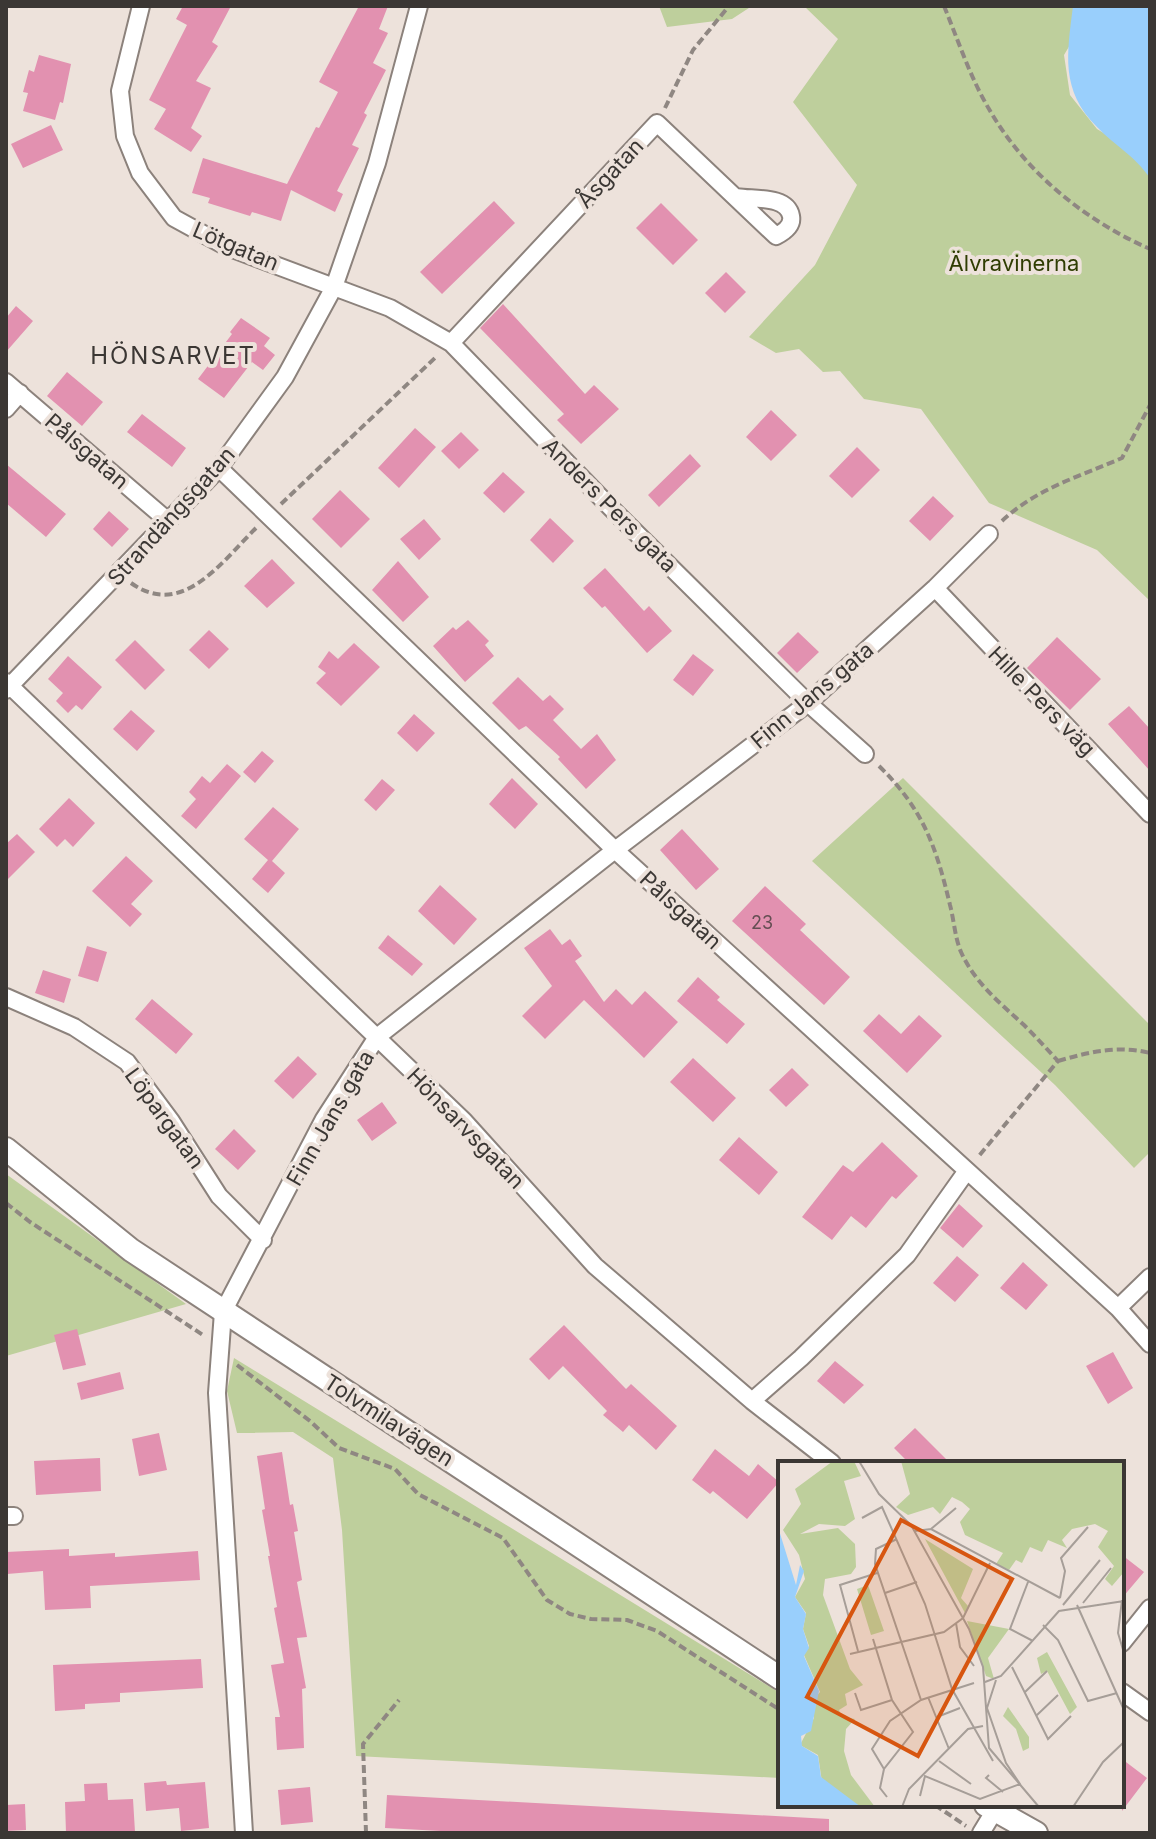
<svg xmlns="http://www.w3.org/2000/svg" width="1156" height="1839" viewBox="0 0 1156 1839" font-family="Inter,sans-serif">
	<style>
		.green { fill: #becf9c }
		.water { fill: #99cffc }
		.building { fill: #e291b0 }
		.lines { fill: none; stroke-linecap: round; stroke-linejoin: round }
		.minor-casing { stroke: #8c827c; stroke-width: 20 }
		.tertiary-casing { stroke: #8c827c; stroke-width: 26 }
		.path { stroke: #8f8782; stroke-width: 4; stroke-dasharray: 8 4; stroke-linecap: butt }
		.minor { stroke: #fff; stroke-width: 16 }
		.tertiary { stroke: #fff; stroke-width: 22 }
		.labels { text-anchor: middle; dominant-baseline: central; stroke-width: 8; stroke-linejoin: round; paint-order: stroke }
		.number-label { font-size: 18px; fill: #654e53 }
		.street-label { font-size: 22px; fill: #3b3734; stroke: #ede2db }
		.park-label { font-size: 22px; fill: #2f3d02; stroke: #ede2db }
		.neighbourhood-label { font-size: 24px; letter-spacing: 2px; fill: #3b3734; stroke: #ede2db }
		.inset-road { fill: none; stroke: #a69e98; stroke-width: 2 }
		.view { fill: #d75610; fill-opacity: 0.15; stroke: #d75610; stroke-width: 4 }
		.inset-edge { fill: none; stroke: #3b3734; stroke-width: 4 }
	</style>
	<rect width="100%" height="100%" fill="#ede2db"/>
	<path class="green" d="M659,6H752L732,19L667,27Z
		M804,6H1087L1086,18L1064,55L1070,95L1097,129L1133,151L1150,172V601L1097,550L989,503L921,409L864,399L840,371L823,372L799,349L776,353L749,337L815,265L857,185L793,102L838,39Z
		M903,778L1150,1025V1152L1134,1168L1055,1085L812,861Z
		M6,1174L186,1304L6,1356Z
		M234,1358L780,1693V1778L356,1756L342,1530L333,1458L293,1432L237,1433L227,1391Z"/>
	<path class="water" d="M1073,6H1150V178C1133,154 1116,147 1097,127C1060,90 1067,54 1073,6Z"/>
	<path class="building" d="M183,6H231L212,42L218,46L196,81L211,88L191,128L202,136L191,152L154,129L166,109L149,100L187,25L176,19Z
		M359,6H388L379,29L388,33L373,63L386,70L364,113L367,115L352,145L359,148L337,191L343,194L335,212L291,190L281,221L252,212L250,216L208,203L210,198L192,193L203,158L287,184L316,127L319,128L338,92L319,82Z
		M39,55L71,64L63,103L60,102L55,120L23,111L28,93L23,92L29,70L34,72Z
		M51,125L63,150L23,168L11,144Z
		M494,201L515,223L442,294L420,272Z
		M661,203L698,240L673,265L636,228Z
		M726,272L746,292L725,313L705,293Z
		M503,304L585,394L594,385L619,409L581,444L557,420L564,414L480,328Z
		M16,306L33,321L6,352V318Z
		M241,318L270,338L264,346L275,355L263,370L252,362L224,398L198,379L232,334L230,332Z
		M67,372L103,402L82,426L47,396Z
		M771,410L797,435L771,461L746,437Z
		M142,414L186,448L172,467L127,432Z
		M415,428L436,447L399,488L378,468Z
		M461,432L479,450L459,469L441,451Z
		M857,447L880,470L852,498L829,476Z
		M690,454L701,466L659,507L648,495Z
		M6,464L66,514L46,537L6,503Z
		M503,472L525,492L504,513L483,493Z
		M340,490L370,519L341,548L312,519Z
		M933,496L954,516L930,541L909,521Z
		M109,511L129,529L112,547L93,529Z
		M550,518L574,541L553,563L530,540Z
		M424,519L441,539L419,560L400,539Z
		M272,559L295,583L267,608L244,586Z
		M398,561L429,597L403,622L372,590Z
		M605,568L644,611L649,606L672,631L647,653L605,606L602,608L583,588Z
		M468,620L489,641L485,645L494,656L465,682L433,646L453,627L456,630Z
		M209,630L229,649L209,669L189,650Z
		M798,632L819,652L797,673L777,653Z
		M1057,637L1101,679L1070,710L1027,668Z
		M135,640L165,670L145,690L115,660Z
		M354,643L380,667L341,706L316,683L326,673L318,667L329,651L338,659Z
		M693,654L714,670L693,696L673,680Z
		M68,656L102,687L82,710L76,705L68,713L56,701L63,693L48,679Z
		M518,677L543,701L550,695L564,709L553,720L581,749L597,734L616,760L586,789L558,759L560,757L526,726L519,730L492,703Z
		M1129,706L1150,729V771L1108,724Z
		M131,710L155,731L137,751L113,729Z
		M414,714L435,733L417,752L397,733Z
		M262,751L274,761L255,783L243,772Z
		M227,764L241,776L196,829L181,816L196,799L189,792L202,776L210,783Z
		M512,778L538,804L515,829L489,804Z
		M382,779L395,790L376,811L364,800Z
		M69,798L95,823L73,847L65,839L57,847L39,829Z
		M273,807L299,829L272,861L285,873L268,893L252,879L268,860L244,839Z
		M682,829L719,869L696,890L660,850Z
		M17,834L35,852L6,881V844Z
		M126,856L153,881L131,904L142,914L130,927L92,891Z
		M440,885L477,919L454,945L418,911Z
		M765,886L806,924L800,930L850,977L824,1005L732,921Z
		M550,929L562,945L570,939L582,956L575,961L604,1002L616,989L632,1005L645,991L678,1022L644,1058L584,1000L545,1039L522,1016L552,986L524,948Z
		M388,935L423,964L412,976L378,948Z
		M87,946L107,952L98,982L78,976Z
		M43,970L71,979L64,1003L35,993Z
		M698,977L720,997L717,1000L745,1024L727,1044L677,1001Z
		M152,999L193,1034L176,1054L135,1019Z
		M879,1014L901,1034L919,1015L942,1036L907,1073L863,1031Z
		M298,1056L317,1074L293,1099L274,1081Z
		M693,1058L736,1098L713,1122L670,1082Z
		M792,1068L809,1085L786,1107L769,1090Z
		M382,1102L397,1123L372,1141L357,1120Z
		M234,1129L256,1151L238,1170L215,1149Z
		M739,1137L778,1172L759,1195L719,1160Z
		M882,1142L918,1176L896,1199L892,1196L866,1228L851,1216L832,1240L802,1217L843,1165L853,1172Z
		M959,1204L983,1226L963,1248L940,1228Z
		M957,1256L979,1275L955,1302L933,1283Z
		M1023,1262L1048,1285L1026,1310L1000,1288Z
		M564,1325L626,1389L631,1384L677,1426L656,1450L629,1425L623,1432L603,1415L607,1411L563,1366L549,1380L529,1359Z
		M77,1329L86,1365L63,1370L54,1335Z
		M1113,1352L1133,1388L1108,1404L1086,1366Z
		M835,1361L864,1385L844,1404L817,1381Z
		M120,1372L124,1389L81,1400L77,1383Z
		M915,1428L950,1463H909L894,1448Z
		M159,1433L167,1470L139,1476L132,1439Z
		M715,1449L749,1476L758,1464L779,1482L747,1519L713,1491L710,1494L692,1480Z
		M282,1452L290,1505L293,1504L298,1531L294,1532L302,1580L297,1582L307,1637L297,1638L306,1688L302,1689L304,1748L277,1750L275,1717H280L271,1665L284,1663L274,1608L277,1607L268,1556H270L262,1510L265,1509L257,1456Z
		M100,1458L101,1491L36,1495L34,1461Z
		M69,1549V1556L115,1553V1557L198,1551L200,1580L90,1586L91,1608L45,1610L43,1571L7,1574L6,1552Z
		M1122,1555L1144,1572L1122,1598Z
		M201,1659L203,1688L120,1693V1702L85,1704V1709L55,1711L53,1665Z
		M1122,1759L1147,1778L1122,1811Z
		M166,1781L167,1785L205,1782L209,1828L181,1831L179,1808L146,1811L144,1783Z
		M107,1783L108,1800L133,1799L135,1832L66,1833L65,1802L85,1801L84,1784Z
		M310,1787L313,1822L281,1825L278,1790Z
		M387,1795L829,1819V1833H478L385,1828Z
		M25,1804L26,1830L6,1831V1805Z"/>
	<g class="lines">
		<g class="minor-casing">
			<path id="minor" d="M141,6L120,91L125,136L140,173L174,218L227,247L390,308L451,343L610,507L808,703L865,754
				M451,343L657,123L776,236C784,232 793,226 791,216C787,195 753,200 737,197
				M6,382L168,521
				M6,409L20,393
				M219,468L615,850L1118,1308L1150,1344
				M935,588L1150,814
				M6,682L464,1121L595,1266L752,1401L832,1463
				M6,690L219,468L285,377L334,287L377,163L419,6
				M6,997L74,1027L127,1062L171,1121L219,1196L263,1240
				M1118,1308L1150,1277
				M752,1401L801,1358L907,1255L966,1172
				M6,1516H14
				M1122,1643L1150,1608
				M1122,1692L1150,1712
				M244,1833L217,1393L223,1312L324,1119L377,1037L615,850L808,703L935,588L989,534
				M981,1833L995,1810"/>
		</g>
		<g class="tertiary-casing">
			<path id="tertiary" d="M6,1149L131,1250L780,1678
				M986,1805L1036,1833"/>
		</g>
		<path class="path" d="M944,6C958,40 970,77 989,109C1025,172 1084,220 1150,249
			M665,108L693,50L729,6
			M281,504L437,356
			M1002,521C1037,488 1079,477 1122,458L1150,405
			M131,583C183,620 223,560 257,527
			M879,766C923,809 936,846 950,905C954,920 955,938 961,952C975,983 1000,1003 1024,1025C1036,1037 1047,1049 1058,1061L978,1157
			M1058,1061C1089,1052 1118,1045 1150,1053
			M6,1203L30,1222L203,1335
			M237,1365L310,1421L339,1448L395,1469L418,1494L503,1538L547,1600L570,1614L591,1619L627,1620L657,1631L780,1710
			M935,1805L966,1826
			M366,1833L363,1744L399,1700"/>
		<use href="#minor" class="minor"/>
		<use href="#tertiary" class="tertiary"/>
	</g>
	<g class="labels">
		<g class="number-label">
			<text x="762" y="922">23</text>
		</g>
		<g class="street-label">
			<text transform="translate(610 173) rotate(-47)">Åsgatan</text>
			<text transform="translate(236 246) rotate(23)">Lötgatan</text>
			<text transform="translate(87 451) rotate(41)">Pålsgatan</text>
			<text transform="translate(610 505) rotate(45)">Anders Pers gata</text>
			<text transform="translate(171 516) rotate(-48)">Strandängsgatan</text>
			<text transform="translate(812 695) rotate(-40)">Finn Jans gata</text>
			<text transform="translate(1042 701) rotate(46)">Hille Pers väg</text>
			<text transform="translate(681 910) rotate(43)">Pålsgatan</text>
			<text transform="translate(165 1118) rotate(54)">Löpargatan</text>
			<text transform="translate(330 1118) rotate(-60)">Finn Jans gata</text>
			<text transform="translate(466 1128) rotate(46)">Hönsarvsgatan</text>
			<text transform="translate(389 1420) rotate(33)">Tolvmilavägen</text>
		</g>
		<g class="park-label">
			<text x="1014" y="263">Älvravinerna</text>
		</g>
		<g class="neighbourhood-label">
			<text x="173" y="355">HÖNSARVET</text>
		</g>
	</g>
	<g transform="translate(778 1461)">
		<rect width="346" height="346" fill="#ede2db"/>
		<path d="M55,0H76L83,15L66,20L77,58L67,65L41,63L22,73L60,67L77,83L78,106L73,113L47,118L45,134L72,208L85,224L67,233L69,244L61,249L64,256L77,258L68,268L66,290L73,314L97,346H81L44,321L40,294L22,284L36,257L35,239L42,231L26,194L31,185L25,168L28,152L17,136L27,118L21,94L5,69L23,43L17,28ZM123,0H346V111L334,125L327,118L336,105L320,86L330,70L317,63L294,68L284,79L289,87L270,79L264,91L252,86L244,102L238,99L231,109L218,103L225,92L187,74L182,61L192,48L184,41L174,36L162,53L155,46L130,54L118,46L132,33ZM147,78L195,108L183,137L190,145L187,152ZM90,124L106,170L93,174L79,128ZM189,160L231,168L210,197L216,218L208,215ZM269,191L299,246L292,253L269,210L263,213L259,197ZM230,246L251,276V287L245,290L238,268L225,255Z" fill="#becf9c"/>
		<path d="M0,66L18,124L22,104L26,110L17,136L28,153L25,168L31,187L26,195L41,230L33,270L23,275L24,285L40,295L43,316L83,346H0Z" fill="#99cffc"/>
		<path class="inset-road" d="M81,0L101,33L133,64L191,168L205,206L211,287L261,346M84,57L104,46L147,143L174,228L215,300M153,68L178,47M137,70L153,68L282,137M119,78L98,88L97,103L143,239M250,121L232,168L255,180M107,132L139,121M282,137L287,110L283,97L310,66M344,139L340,172L346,192M305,142L333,107M285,144L322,99M299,144L346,249M178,162L182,186L196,205M265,164L280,179L310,240L339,232M95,178L114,239L135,271L106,308L102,327L109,336M80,190L62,124L99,112M72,193L166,171L185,157L212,102M234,206L270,278L293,255M207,221L223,215L281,150L346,140M247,231L269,210M77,232L83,249L114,239M150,236L171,288M259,254L280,234M159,256L182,247M161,300L193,323M106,308L94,288L112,260L143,239L196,222M211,314L208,317L225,331M142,335L147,315L202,338L242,323L228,302L209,247L218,219M124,346L131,328L190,268L205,265M295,346L325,301L346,281"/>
		<path class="view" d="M123,59L234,118L140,295L29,236Z"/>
		<rect width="346" height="346" class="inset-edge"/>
	</g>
	<rect width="1156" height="1839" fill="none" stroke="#3b3734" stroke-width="16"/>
</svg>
